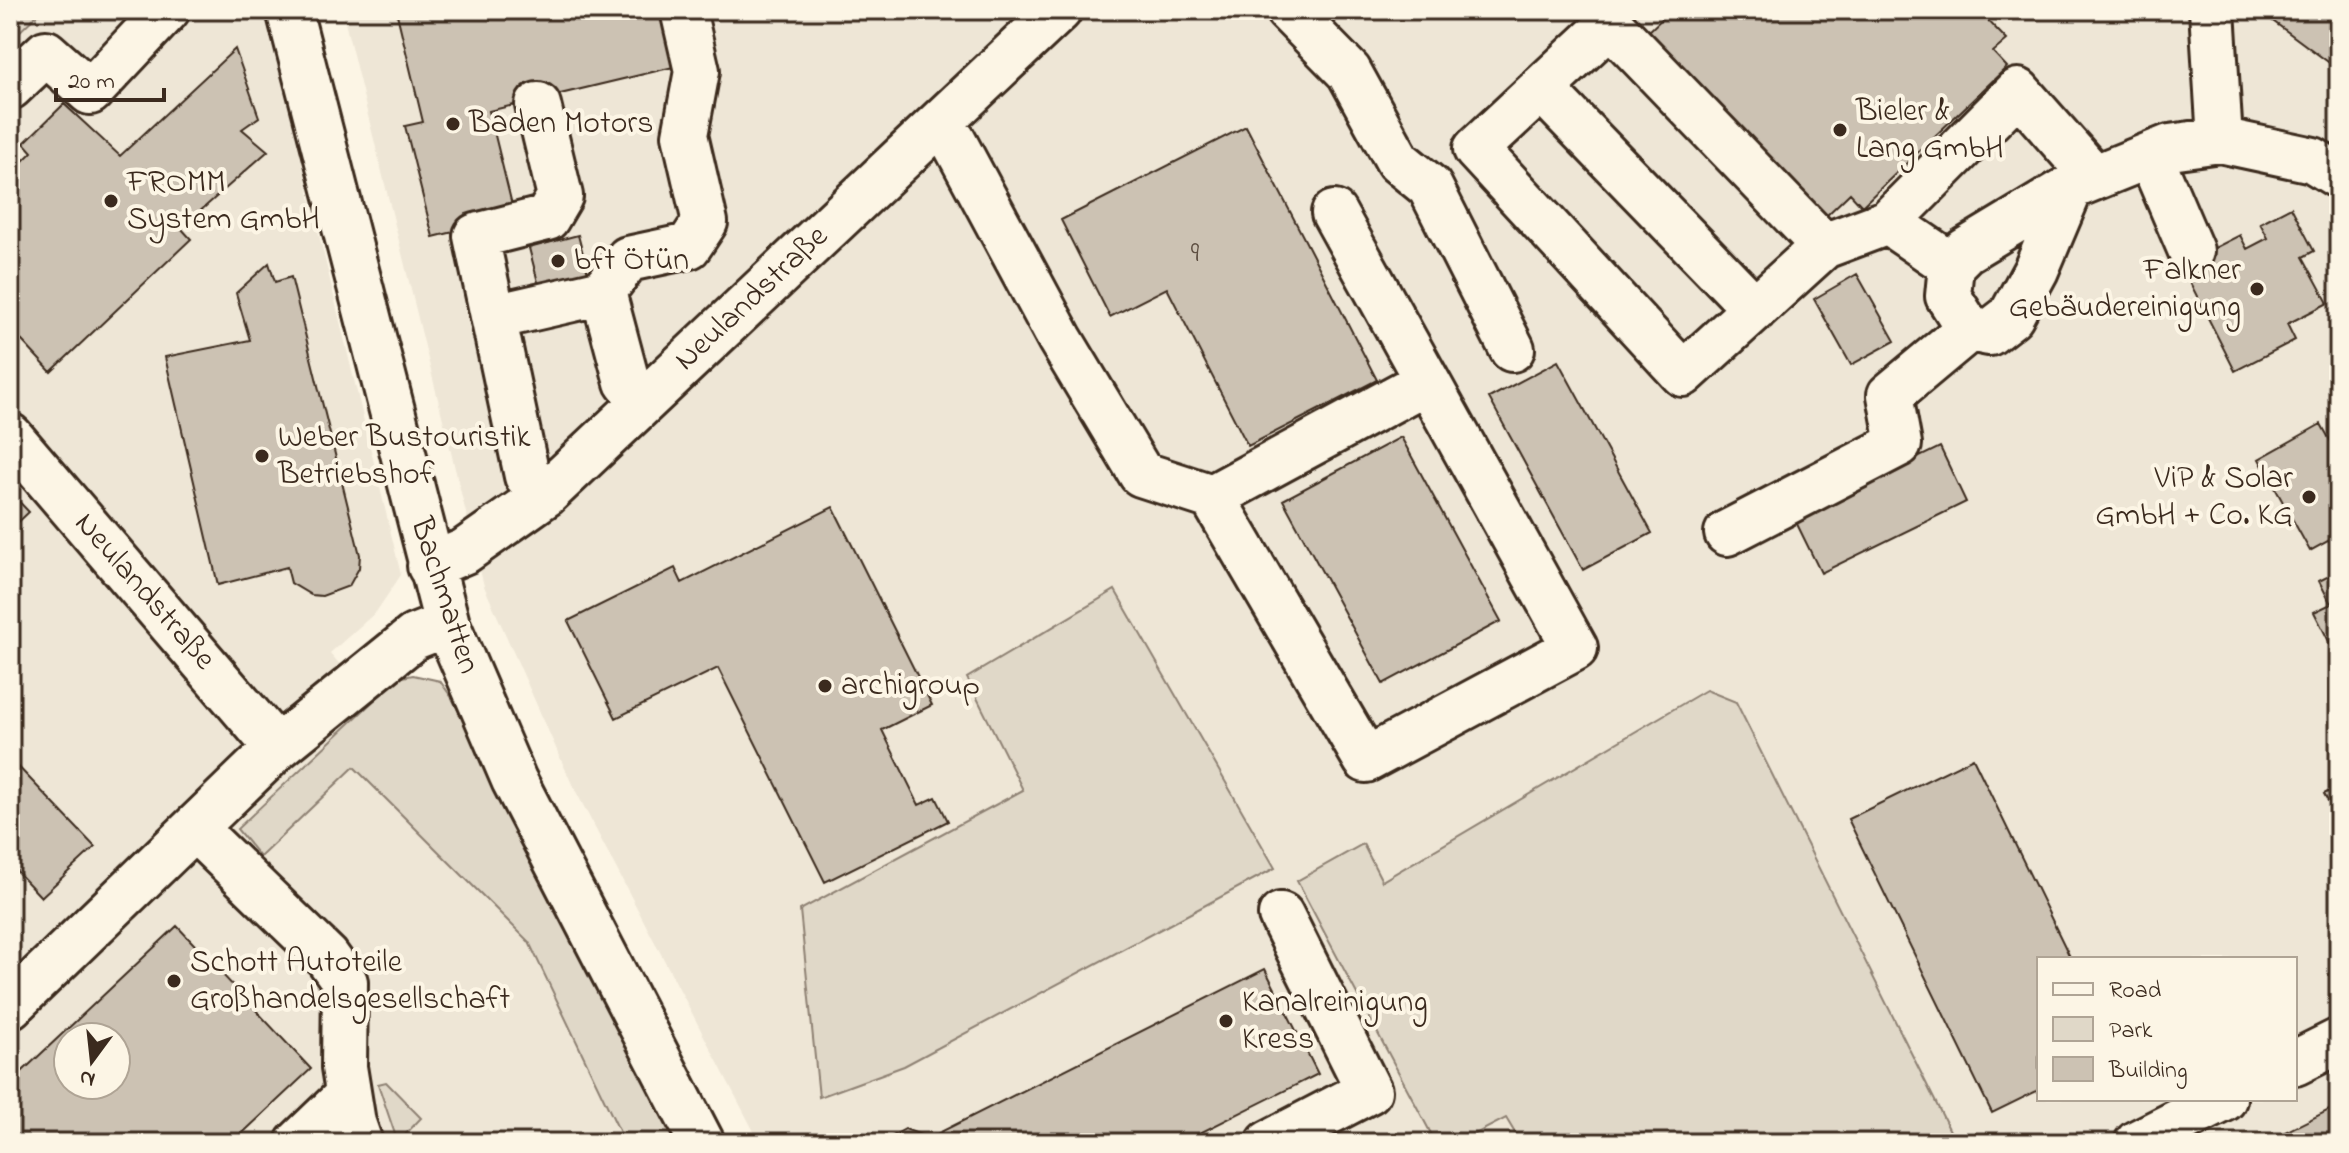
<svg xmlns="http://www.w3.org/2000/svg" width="2349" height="1153" viewBox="0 0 2349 1153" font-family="'Indie Flower',sans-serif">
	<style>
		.built { fill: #eee6d6; fill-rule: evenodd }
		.green { fill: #e0d8c8; stroke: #8e8173; stroke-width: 2 }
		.building { fill: #ccc2b3; stroke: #3b2a1e; stroke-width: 2; fill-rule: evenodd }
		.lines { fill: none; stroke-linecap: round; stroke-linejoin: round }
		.minor-casing { stroke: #3b2a1e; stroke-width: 50 }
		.minor { stroke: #fcf5e5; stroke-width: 44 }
		.poi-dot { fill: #3b2a1e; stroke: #fcf5e5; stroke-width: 3 }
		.labels { text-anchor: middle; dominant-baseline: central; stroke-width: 8; stroke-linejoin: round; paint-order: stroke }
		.number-label { font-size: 28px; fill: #5f5043 }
		.poi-label { font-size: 32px; fill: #3b2a1e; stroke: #fcf5e5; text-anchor: start }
		.street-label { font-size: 32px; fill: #3b2a1e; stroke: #fcf5e5 }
	</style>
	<rect width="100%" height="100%" fill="#fcf5e5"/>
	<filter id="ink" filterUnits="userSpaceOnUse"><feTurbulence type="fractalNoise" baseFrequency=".0125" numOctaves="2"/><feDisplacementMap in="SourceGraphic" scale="16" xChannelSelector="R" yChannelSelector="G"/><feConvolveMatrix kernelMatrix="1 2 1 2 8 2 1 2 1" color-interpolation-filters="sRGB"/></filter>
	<g filter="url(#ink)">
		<path class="built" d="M10,10H265L401,575L376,612L330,653L569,929L674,1143H10ZM68,1037H116V1085H68Z
			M342,10H2339V1143H760L571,782L484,586ZM2039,959H2295V1099H2039Z"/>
		<path class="green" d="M10,10H42L10,41Z
			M1115,590L1275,868L904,1066L819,1097L800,910L1023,790L967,678Z
			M413,675L440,681L452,698L528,850L680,1143H625L529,942L354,767L260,857L237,829L398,678Z
			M1706,690L1736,702L1956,1143H1521L1506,1118L1458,1143H1436L1297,881L1363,844L1382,881Z
			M386,1082L421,1118L401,1139L404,1143H398L378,1084Z"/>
		<path class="building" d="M396,10H673L686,64L489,111L515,217L433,237L405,126L423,122Z
			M1671,10H1978L2007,40L1993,52L2007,67L1862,206L1850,193L1823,219L1646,34Z
			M2258,10H2339V70Z
			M235,49L259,117L242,129L268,151L181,228L191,239L51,372L10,328V174L32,152L24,143L64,104L120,156Z
			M1246,126L1377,380L1248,446L1167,288L1110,317L1061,220Z
			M2291,207L2314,251L2303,257L2328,303L2287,324L2295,340L2235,371L2181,265L2240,235L2247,249L2268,238L2260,223Z
			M578,235L588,273L539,286L529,248Z
			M269,263L275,282L291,277L360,555L359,568L349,586L322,596L311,595L291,583L287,567L218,585L165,357L250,340L236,293Z
			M1857,274L1895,341L1851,365L1814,299Z
			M1558,361L1652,533L1583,570L1489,398Z
			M2321,424L2339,456V535L2310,551L2259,459Z
			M1401,437L1501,621L1383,684L1283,500Z
			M1940,447L1966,502L1821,573L1794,518Z
			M10,492L29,512L10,530Z
			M833,507L932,705L882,730L919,805L936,797L948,821L825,882L718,668L616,718L568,621L675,568L682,583Z
			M2339,571V661L2314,612L2331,604L2319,581Z
			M10,758L95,847L41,897L10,864Z
			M1973,758L2071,959H2039V1090L1992,1113L1848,819Z
			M2339,786V821L2324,794Z
			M177,926L311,1069L232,1143H10V1083ZM68,1037H116V1085H68Z
			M1265,969L1318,1074L1180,1143H880L905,1129L929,1138Z
			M2339,1105V1143H2263Z"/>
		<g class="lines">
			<g class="minor-casing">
				<path id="minor" d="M289,10L447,624L514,780L702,1143
					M1288,10L1349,72L1398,161L1430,187L1512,349
					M2212,10L2220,140
					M10,87L46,53L90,92L167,10
					M1541,88L1755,309
					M538,105L560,196L547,218L476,236L527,476L546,494
					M938,125L953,140L1060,339L1141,474L1212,497L1366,760L1575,648L1334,213
					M2150,155L2191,251
					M2071,187L2036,270L2011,316L1989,333L1969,329L1948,296L1951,265L1965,251L2071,187L2170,147L2220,140L2313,160L2339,176
					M1888,222L2018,91L2093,176
					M1824,246L1683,374L1476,149L1610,24L1824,246L1888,222L1951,265
					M494,317L603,292
					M643,402L627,382L603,292L628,259L689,246L705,222L685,135L697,71L683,10
					M10,436L277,748
					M1212,497L1427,381
					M1727,533L1899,444L1890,395L1969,329
					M430,566L465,551L546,494L1059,10
					M195,829L327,957L345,982L344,1067L353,1123L360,1143
					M10,1006L277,748L414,637L447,624
					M2295,1063L2339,1041
					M298,1143L348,1095
					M1269,1143L1369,1091L1281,915
					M2137,1143L2224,1099"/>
			</g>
			<use href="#minor" class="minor"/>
		</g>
	</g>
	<g class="poi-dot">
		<circle cx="453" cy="124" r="8"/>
		<circle cx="1840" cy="130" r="8"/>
		<circle cx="111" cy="201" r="8"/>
		<circle cx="558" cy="261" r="8"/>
		<circle cx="2257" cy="289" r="8"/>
		<circle cx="262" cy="456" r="8"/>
		<circle cx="2309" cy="497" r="8"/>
		<circle cx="825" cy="686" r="8"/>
		<circle cx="174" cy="981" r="8"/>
		<circle cx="1226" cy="1021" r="8"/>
	</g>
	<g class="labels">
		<g class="number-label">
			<text x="1195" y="254">9</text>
		</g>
		<g class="poi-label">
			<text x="1856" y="112">Bieler &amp;<tspan x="1856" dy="37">Lang GmbH</tspan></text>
			<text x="469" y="124">Baden Motors</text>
			<text x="127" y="183">FROMM<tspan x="127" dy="37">System GmbH</tspan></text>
			<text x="574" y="261">bft Ötün</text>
			<text x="2241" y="271" text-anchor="end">Falkner<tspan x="2241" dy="37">Gebäudereinigung</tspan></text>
			<text x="278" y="438">Weber Bustouristik<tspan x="278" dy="37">Betriebshof</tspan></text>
			<text x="2293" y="479" text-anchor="end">ViP &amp; Solar<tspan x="2293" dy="37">GmbH + Co. KG</tspan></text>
			<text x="841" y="686">archigroup</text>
			<text x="190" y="963">Schott Autoteile<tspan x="190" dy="37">Gr0ßhandelsgesellschaft</tspan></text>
			<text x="1242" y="1003">Kanalreinigung<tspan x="1242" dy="37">Kress</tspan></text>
		</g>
		<g class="street-label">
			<text transform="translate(752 299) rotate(-43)">Neulandstraße</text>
			<text transform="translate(144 592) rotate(49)">Neulandstraße</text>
			<text transform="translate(444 596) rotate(72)">Bachmatten</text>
		</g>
	</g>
	<rect width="2349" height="1153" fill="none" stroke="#fcf5e5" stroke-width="40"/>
	<rect x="20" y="20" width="2309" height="1113" fill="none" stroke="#3b2a1e" stroke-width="3" filter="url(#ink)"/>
	<rect x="2037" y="957" width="260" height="144" fill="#fcf5e5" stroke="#afa495" stroke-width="2"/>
	<rect x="2053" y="983" width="40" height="12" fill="#fcf5e5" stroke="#afa495" stroke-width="2"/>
	<text x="2109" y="997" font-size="24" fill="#3b2a1e">Road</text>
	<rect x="2053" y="1017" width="40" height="24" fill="#e0d8c8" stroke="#afa495" stroke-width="2"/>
	<text x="2109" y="1037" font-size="24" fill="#3b2a1e">Park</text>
	<rect x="2053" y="1057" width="40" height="24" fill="#ccc2b3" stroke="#afa495" stroke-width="2"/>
	<text x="2109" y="1077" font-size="24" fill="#3b2a1e">Building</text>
	<g transform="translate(92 1061) rotate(195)"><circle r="38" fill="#fcf5e5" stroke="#afa495" stroke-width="2"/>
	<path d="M0-6L14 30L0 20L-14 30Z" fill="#3b2a1e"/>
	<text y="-12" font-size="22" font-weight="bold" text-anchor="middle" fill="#3b2a1e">N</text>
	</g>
	<path d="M56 88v12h108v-12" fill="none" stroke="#3b2a1e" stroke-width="4"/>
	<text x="68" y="88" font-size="24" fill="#3b2a1e" stroke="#fcf5e5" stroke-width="6" paint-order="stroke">20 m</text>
</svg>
